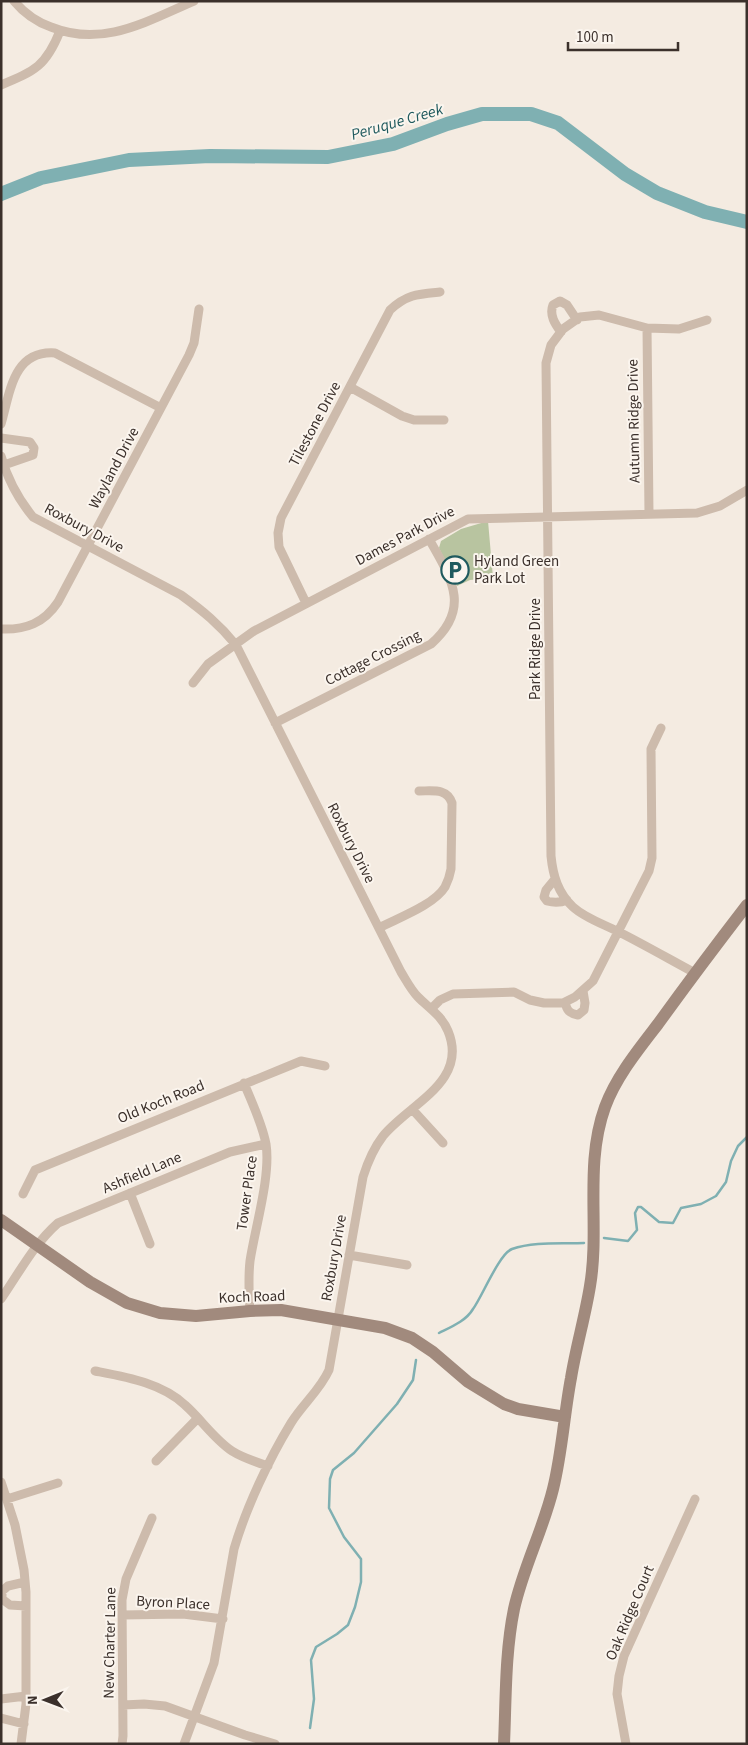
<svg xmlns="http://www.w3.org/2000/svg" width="748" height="1745" viewBox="0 0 748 1745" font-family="'Source Sans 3',sans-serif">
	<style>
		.green { fill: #b8c4a0 }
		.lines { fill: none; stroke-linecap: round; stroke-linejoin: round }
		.stream { stroke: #7fb0b2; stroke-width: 2.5 }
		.river { stroke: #7fb0b2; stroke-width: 14 }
		.street { stroke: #cdbbac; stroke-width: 9 }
		.secondary { stroke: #a18a7d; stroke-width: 12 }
		.labels { text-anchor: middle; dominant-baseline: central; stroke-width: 4; stroke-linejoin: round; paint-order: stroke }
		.street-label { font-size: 15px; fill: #3b302b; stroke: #fbf5ee }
		.poi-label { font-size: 15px; fill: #3b302b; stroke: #fbf5ee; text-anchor: start }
		.water-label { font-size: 16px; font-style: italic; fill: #1f5a5e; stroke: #fbf5ee }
	</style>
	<rect width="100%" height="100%" fill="#f4ebe1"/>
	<path class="green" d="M488,521L493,578L470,580L457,586L439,548L441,541L461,529Z"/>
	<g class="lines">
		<path class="stream" d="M604,1238L628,1241L637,1230L635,1213L638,1207H641L659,1222L673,1223L681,1208L701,1204L716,1196L726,1182L731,1161L738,1146L747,1137
			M439,1333C451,1327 466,1321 473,1309C482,1297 499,1254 512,1249C534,1241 562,1244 584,1243
			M310,1728L314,1699L311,1660L316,1647L337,1634L348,1625L355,1607L361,1582V1559L344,1537L329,1508L330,1479L333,1470L354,1453L397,1404L413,1380L416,1360"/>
		<path class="river" d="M1,194L41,178L129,160L210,156L328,157L393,144L447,124L482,114H531L558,123L625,174L657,193L705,212L747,222"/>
		<path class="street" d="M14,1C24,13 37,22 51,27C103,48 147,21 194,1
			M1,85C35,71 46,66 60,31
			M647,328L649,514
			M561,332C555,324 549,315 553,305L560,301L567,305L577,320
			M350,387L402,416L414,420H444
			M1,424C10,393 13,350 55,353L161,408
			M1,438L30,442L34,448L33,455L4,465
			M1,456C7,477 19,500 33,517L181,595C203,611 219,624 236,645L401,972C406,980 411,990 418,997C429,1008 442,1016 448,1031C469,1082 409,1104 383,1136C373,1149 368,1161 363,1177L329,1370C320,1390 303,1404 291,1423C269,1459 246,1508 234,1549L214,1663L184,1744
			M306,603L279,547L278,533L281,518L390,310C407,294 419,294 440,292
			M1,629C26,630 44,623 58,602L189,355L194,343L199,309
			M193,683L208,664L254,631L468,519L697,513L720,506L747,490
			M275,723L431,644C472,608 451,578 429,539
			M555,879L546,890L544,897L547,901C555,903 560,903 567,900
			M379,928C398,918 434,905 445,887C448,881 450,875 451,869L452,803C447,788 433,791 419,791
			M695,973C669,959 643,944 617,931C603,924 585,918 573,907C558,893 553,876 551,856L546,363L551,345L563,329L580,317L599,315L647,328L679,329L707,320
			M565,1002C567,1011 569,1013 578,1015L584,1010L585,1003L583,991
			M431,1009L440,1000L453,994L514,992L530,1000L544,1003H563L575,997L593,981L649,871L652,858L651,749L661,728
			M244,1083C252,1103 262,1123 266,1144C271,1176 255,1228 250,1261C248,1278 249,1294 250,1311
			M412,1109L443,1143
			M130,1193L150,1244
			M23,1194L35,1170L301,1061L325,1066
			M349,1255L407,1265
			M1,1299C19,1273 34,1244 58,1223L230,1152L266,1144
			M95,1371C126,1377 162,1383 185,1405C201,1419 214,1439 232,1451C243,1458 256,1462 268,1466
			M156,1461L197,1419
			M1,1482L15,1525L24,1570L26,1592V1704L21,1744
			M7,1499L58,1483
			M25,1582L8,1586L2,1591V1599L10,1605L26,1606
			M122,1615L183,1614L223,1619
			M1,1699L26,1696
			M123,1705L144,1704L165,1706L245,1735L275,1744
			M1,1718L24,1724
			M122,1744L123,1736L122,1600L126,1579L152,1518
			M626,1744L617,1694L619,1676L624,1656L695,1499"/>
		<path class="secondary" d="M1,1220L90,1282L127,1303L160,1313L196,1316L250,1311L281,1310L385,1328L412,1338L433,1352L468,1382L504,1404L518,1409L565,1417
			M504,1744C506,1699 505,1653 514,1609C523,1568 543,1530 553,1489C562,1453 564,1415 571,1378C576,1347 585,1317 590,1286C600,1227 584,1165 605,1107C616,1077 638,1050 658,1024C687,984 717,944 747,905"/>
	</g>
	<defs>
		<g id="parking-ring" transform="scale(1.4375)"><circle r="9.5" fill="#fbf5ee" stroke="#1f5a5e" stroke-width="1.5"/><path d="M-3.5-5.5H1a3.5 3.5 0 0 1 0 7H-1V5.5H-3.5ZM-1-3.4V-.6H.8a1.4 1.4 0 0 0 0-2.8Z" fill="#1f5a5e"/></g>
	</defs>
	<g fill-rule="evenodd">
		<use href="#parking-ring" x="455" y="570"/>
	</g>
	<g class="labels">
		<g class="street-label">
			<text transform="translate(634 421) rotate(-91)">Autumn Ridge Drive</text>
			<text transform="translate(315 424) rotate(-62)">Tilestone Drive</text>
			<text transform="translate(114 468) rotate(-62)">Wayland Drive</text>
			<text transform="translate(84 528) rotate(28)">Roxbury Drive</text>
			<text transform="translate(405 536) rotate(-28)">Dames Park Drive</text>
			<text transform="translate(535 649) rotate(-90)">Park Ridge Drive</text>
			<text transform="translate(373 658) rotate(-27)">Cottage Crossing</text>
			<text transform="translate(351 843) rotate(63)">Roxbury Drive</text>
			<text transform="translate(161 1102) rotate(-22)">Old Koch Road</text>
			<text transform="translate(142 1173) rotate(-23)">Ashfield Lane</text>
			<text transform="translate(247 1193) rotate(-82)">Tower Place</text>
			<text transform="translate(334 1258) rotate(-80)">Roxbury Drive</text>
			<text transform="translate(252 1297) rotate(-2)">Koch Road</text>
			<text transform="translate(173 1603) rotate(3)">Byron Place</text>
			<text transform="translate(630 1613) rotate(-67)">Oak Ridge Court</text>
			<text transform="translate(110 1643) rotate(-89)">New Charter Lane</text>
		</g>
		<g class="poi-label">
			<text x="474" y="561">Hyland Green<tspan x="474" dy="17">Park Lot</tspan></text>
		</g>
		<g class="water-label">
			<text transform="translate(397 122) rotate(-16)">Peruque Creek</text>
		</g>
	</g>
	<rect width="748" height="1745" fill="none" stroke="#3b302b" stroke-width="5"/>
	<g transform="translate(45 1700) rotate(269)" stroke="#fbf5ee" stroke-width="4" paint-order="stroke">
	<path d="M0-4L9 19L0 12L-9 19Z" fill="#3b302b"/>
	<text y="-8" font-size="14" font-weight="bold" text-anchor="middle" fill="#3b302b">N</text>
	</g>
	<path d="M568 42v8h110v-8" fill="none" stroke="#3b302b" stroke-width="2.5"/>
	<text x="576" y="42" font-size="15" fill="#3b302b" stroke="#fbf5ee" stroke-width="4" paint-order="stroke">100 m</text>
</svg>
